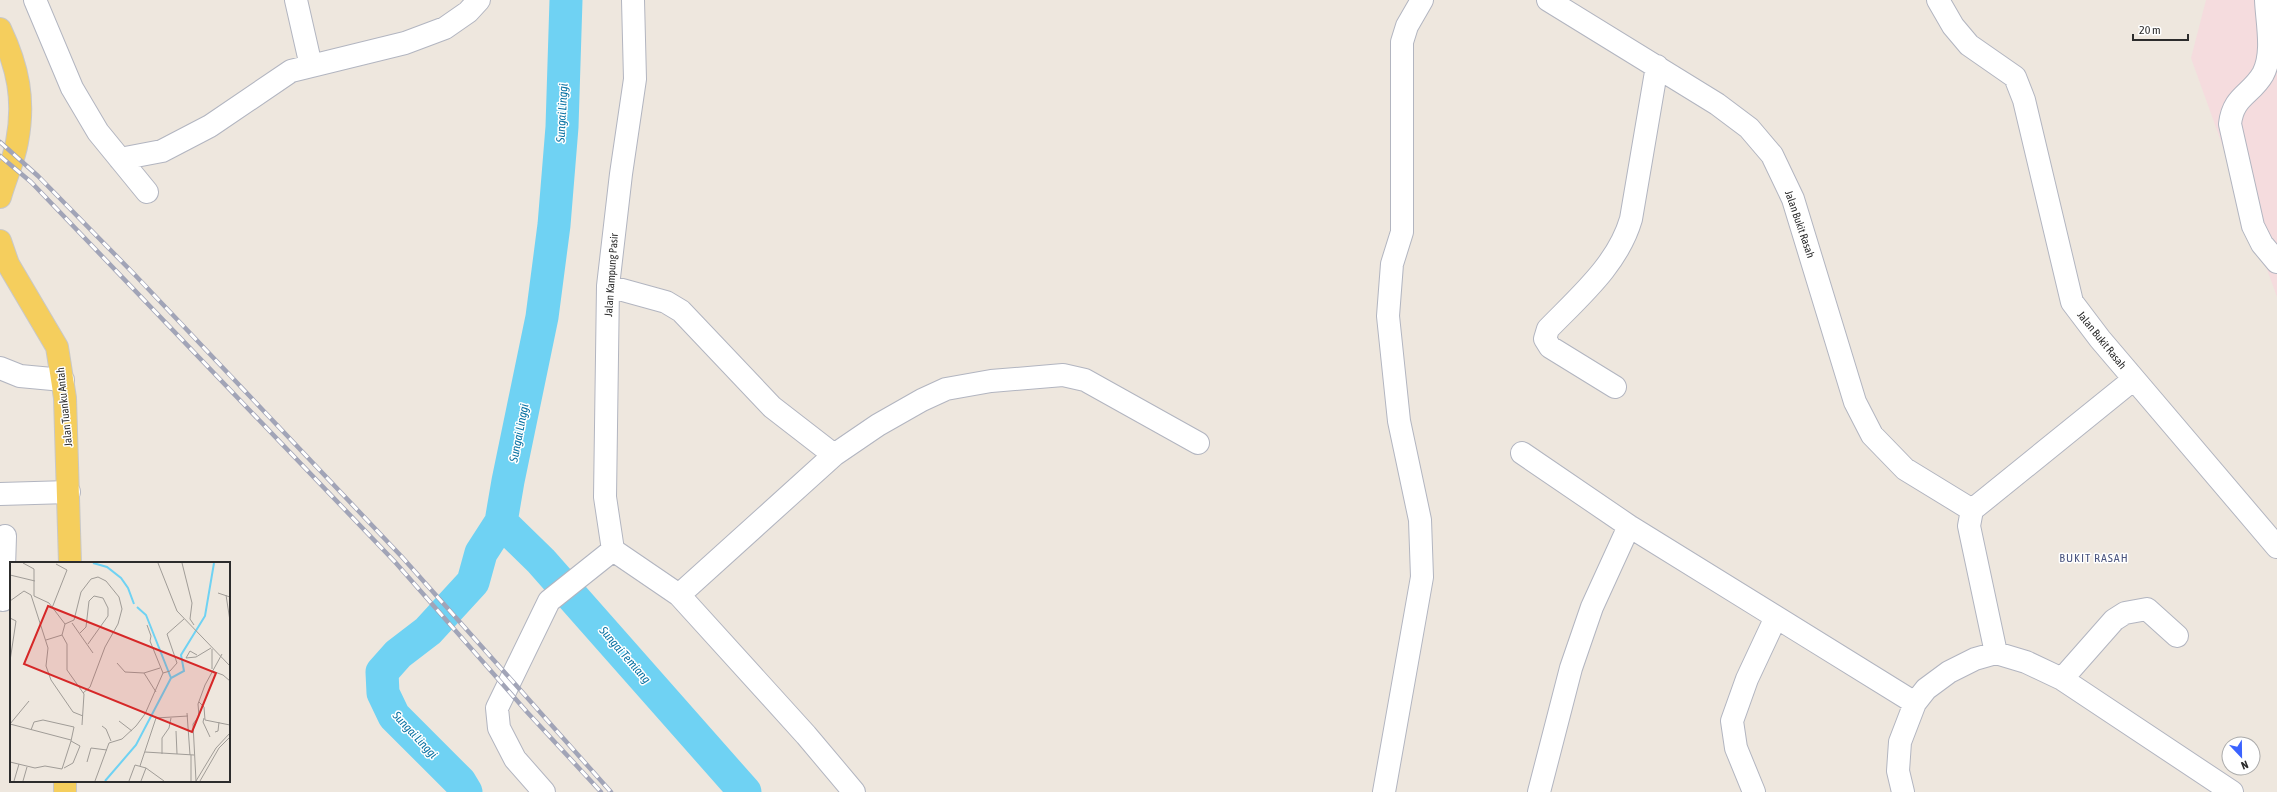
<svg xmlns="http://www.w3.org/2000/svg" width="2277" height="792" viewBox="0 0 2277 792" font-family="'Asap Condensed',sans-serif">
	<style>
		.medical { fill: #f5dcde }
		.lines { fill: none; stroke-linecap: round; stroke-linejoin: round }
		.river { stroke: #6fd2f3; stroke-width: 33 }
		.minor-casing { stroke: #b2b5c0; stroke-width: 24 }
		.major-casing { stroke: #c8c8c8; stroke-width: 24 }
		.minor { stroke: #fff; stroke-width: 22 }
		.major { stroke: #f5ce5d; stroke-width: 22 }
		.rail-casing { stroke: #a1a4b7; stroke-width: 4.5 }
		.rail { stroke: #fff; stroke-width: 3; stroke-dasharray: 9; stroke-linecap: butt }
		.labels { text-anchor: middle; dominant-baseline: central; stroke-width: 3; stroke-linejoin: round; paint-order: stroke }
		.street-label { font-size: 11px; fill: #2c2c2c; stroke: #fff }
		.water-label { font-size: 12px; font-style: italic; fill: #0972a3; stroke: #fff }
		.neighbourhood-label { font-size: 12px; letter-spacing: 1px; fill: #4b557f; stroke: #fff }
		.inset-river { fill: none; stroke: #6fd2f3; stroke-width: 2 }
		.inset-road { fill: none; stroke: #a09c97; stroke-width: 1 }
		.view { fill: #d62828; fill-opacity: 0.15; stroke: #d62828; stroke-width: 2 }
		.inset-edge { fill: none; stroke: #2c2c2c; stroke-width: 2 }
	</style>
	<rect width="100%" height="100%" fill="#eee7de"/>
	<path class="medical" d="M2206,0H2277V297L2191,58Z"/>
	<g class="lines">
		<path class="river" d="M501,522L541,561L745,792
			M466,792L460,782L394,716L383,693L382,672L398,654L428,631L473,582L481,553L501,522L508,481L542,317L554,225L562,127L566,0"/>
		<g class="minor-casing">
			<path id="minor" d="M35,0L72,88L98,132L147,192
				M296,0L311,66
				M1548,0L1717,104L1749,128L1772,155L1793,199L1855,402L1872,435L1905,469L1972,510
				M1938,0L1953,26L1969,45L2015,77L2024,100L2072,302L2100,339L2277,547
				M2266,0C2267,23 2274,53 2263,74C2251,95 2233,96 2230,124L2253,226L2262,244L2277,262
				M120,159L162,151L210,126L291,71L405,43L445,28L468,12L479,0
				M608,286L666,302L681,311L772,407L834,455L878,425L922,400L946,389L991,381L1063,375L1085,380L1198,443
				M0,368L20,376L63,380
				M1615,387L1550,347L1545,339L1548,329C1580,296 1618,264 1631,219L1657,66
				M1522,453L1629,526L1915,703
				M0,494L69,492
				M613,550L605,497L608,286L621,174L635,79L633,0
				M613,550L679,595L806,735L854,792
				M679,595L834,455
				M3,600L5,536
				M1996,653L1969,526L1972,510L2134,379
				M2062,679L2114,620L2125,613L2147,609L2177,636
				M544,792L515,759L499,728L497,708L549,601L613,550
				M1384,792L1422,577L1420,520L1399,421L1388,316L1392,264L1402,232V42L1407,26L1422,0
				M1539,792L1571,668L1592,607L1629,526
				M1754,792L1736,748L1732,721L1747,679L1776,617
				M1903,792L1898,771L1900,742L1915,703L1926,689L1949,672L1975,659L1996,653L2026,662L2062,679L2232,792"/>
		</g>
		<g class="major-casing">
			<path id="major" d="M0,29C18,67 25,100 17,142C14,160 5,179 0,197
				M0,241L8,264L57,347L65,398L70,563
				M65,792V781"/>
		</g>
		<use href="#minor" class="minor"/>
		<use href="#major" class="major"/>
		<g class="rail-casing">
			<path id="rail" d="M0,142L38,176L135,275L402,557L611,792
				M0,156L31,182L395,562L527,712L601,792"/>
		</g>
		<use href="#rail" class="rail"/>
	</g>
	<g class="labels">
		<g class="street-label">
			<text transform="translate(1800 224) rotate(71)">Jalan Bukit Rasah</text>
			<text transform="translate(611 275) rotate(-86)">Jalan Kampung Pasir</text>
			<text transform="translate(2102 340) rotate(51)">Jalan Bukit Rasah</text>
			<text transform="translate(64 407) rotate(-96)">Jalan Tuanku Antah</text>
		</g>
		<g class="water-label">
			<text transform="translate(562 113) rotate(-87)">Sungai Linggi</text>
			<text transform="translate(519 433) rotate(-79)">Sungai Linggi</text>
			<text transform="translate(625 655) rotate(49)">Sungai Temiang</text>
			<text transform="translate(415 735) rotate(47)">Sungai Linggi</text>
		</g>
		<g class="neighbourhood-label">
			<text x="2094" y="558">BUKIT RASAH</text>
		</g>
	</g>
	<g transform="translate(10 562)">
		<rect width="220" height="220" fill="#eee7de"/>
		<path class="inset-river" d="M83,1L97,5L111,16L118,26L124,42M127,45L136,53L161,116M95,219L126,183L161,116L174,109L171,93L195,54L204,1"/>
		<path class="inset-road" d="M13,1L24,7V34L39,41L55,62L64,58L71,30L81,17L88,15L96,19L109,35L112,47L108,62L95,85L80,125L73,131M148,1L167,49L220,104M172,1L182,41L180,57L184,63M0,13L25,19M208,31L220,35M216,33L220,59M0,39L14,29L21,33L38,86L36,104L41,118L63,150L73,154M42,46L57,8L46,2M0,56L6,59L0,99M62,61L83,91M137,63L141,74L140,79L153,111M70,71L76,65L79,39L84,34L93,36L98,46V54L78,82M52,73L57,82V108L74,132L72,163M36,78L52,73L55,62M202,87V107M187,93L180,89L176,96L186,95L201,86M107,101L115,110L134,111L146,130M202,109L213,113L220,119M134,111L150,106M153,111L160,109L167,101L157,72L174,57M189,140L194,145L195,158L220,163M177,151L180,193M194,156L193,160L200,175M109,159L122,169M0,162L61,178M0,162L19,139M92,164L96,167L101,179M21,168L24,160L33,158L64,165L61,179L70,184L63,201L54,206M166,169L167,192M205,170L208,169L209,160M135,190L184,193M152,192V176L159,166L161,156M0,200L25,206L35,204L52,207L61,179M77,200L81,186L97,188M130,204L146,156L178,154M4,219L9,202M13,219L17,205M85,219L99,181L112,177L126,164L135,152L153,111M119,219L125,203L136,206L154,219M131,219L136,206M181,219V193M186,219L183,162L189,154L188,142L195,123L212,92M186,219L206,186L220,171M190,219L209,186L220,175"/>
		<path class="view" d="M38,44L206,111L182,170L14,102Z"/>
		<rect width="220" height="220" class="inset-edge"/>
	</g>
	<g transform="translate(2241 756) rotate(158)"><circle r="19" fill="#ffffff" stroke="#ababab"/>
	<path d="M0-3L7 15L0 10L-7 15Z" fill="#3b63ff"/>
	<text y="-6" font-size="11" font-weight="bold" text-anchor="middle" fill="#2c2c2c">N</text>
	</g>
	<path d="M2133 34v6h55v-6" fill="none" stroke="#2c2c2c" stroke-width="2"/>
	<text x="2139" y="34" font-size="12" fill="#2c2c2c" stroke="#ffffff" stroke-width="3" paint-order="stroke">20 m</text>
</svg>
